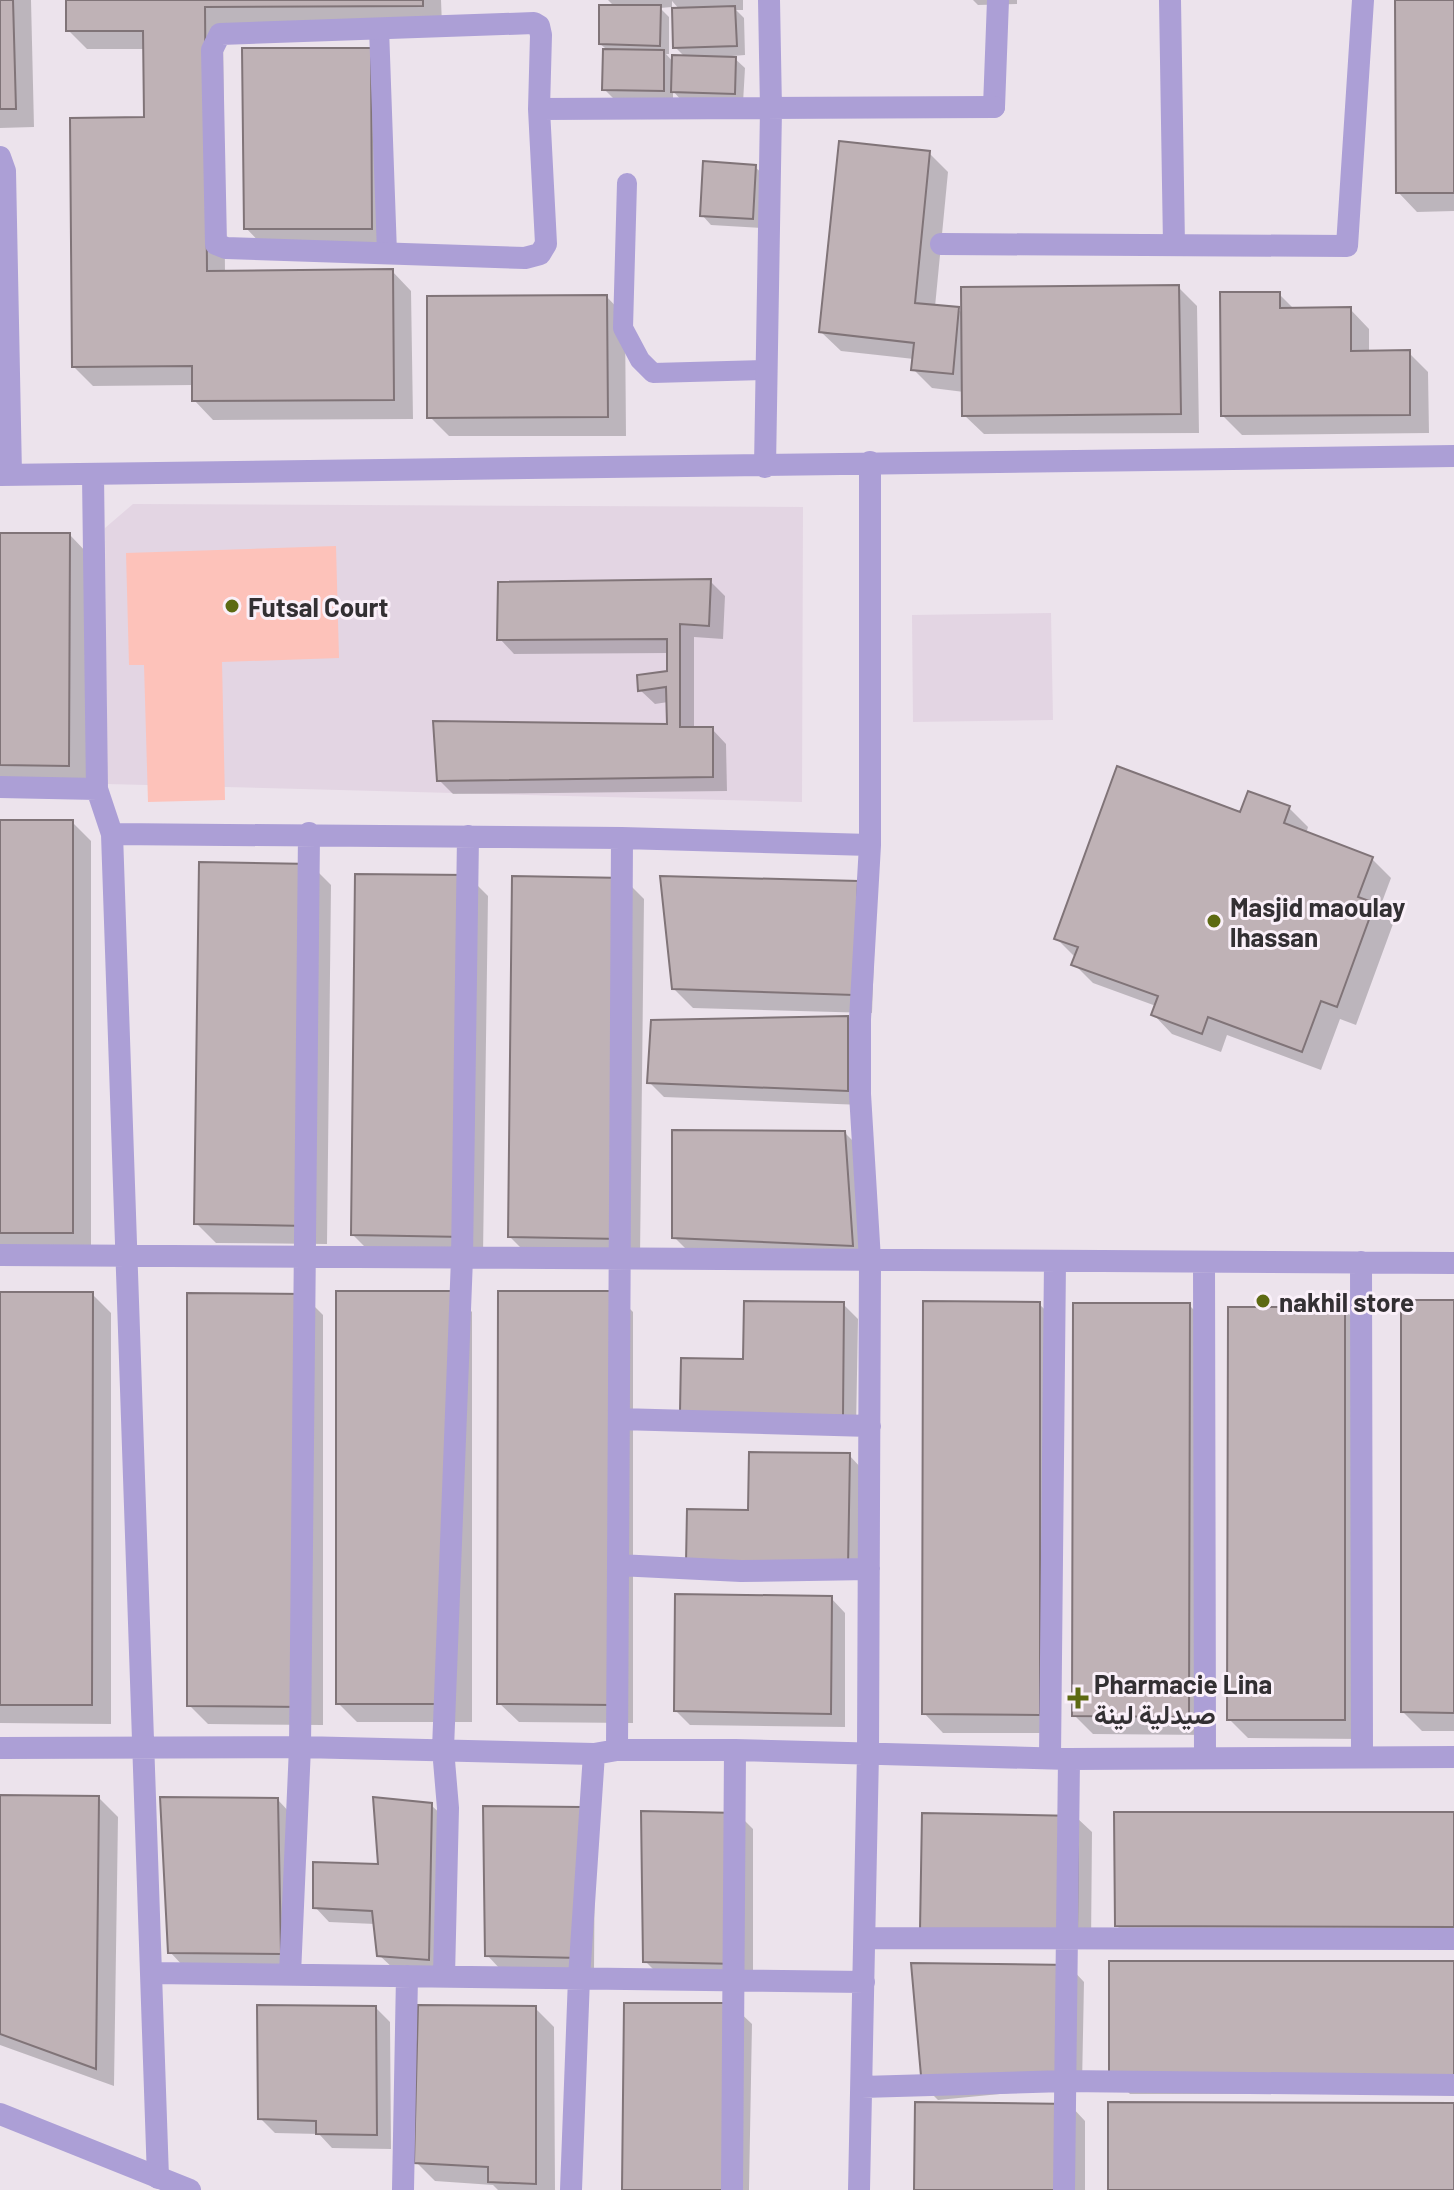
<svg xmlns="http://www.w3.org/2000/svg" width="1454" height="2190" viewBox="0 0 1454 2190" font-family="Barlow,Vazirmatn,sans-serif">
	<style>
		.built { fill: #e3d5e3 }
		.green { fill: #fdc2ba }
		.shadow { fill: #0003; fill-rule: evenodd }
		.building { fill: #bfb2b6; stroke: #807478; stroke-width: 2 }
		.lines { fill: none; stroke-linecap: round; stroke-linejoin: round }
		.service { stroke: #ac9fd6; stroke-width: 20 }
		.pedestrian { stroke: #ac9fd6; stroke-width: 22 }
		.minor { stroke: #ac9fd6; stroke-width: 22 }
		.tertiary { stroke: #ac9fd6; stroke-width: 22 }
		.poi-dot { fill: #5d6a12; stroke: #faf0f9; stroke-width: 3 }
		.labels { text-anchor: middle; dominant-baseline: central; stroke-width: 6; stroke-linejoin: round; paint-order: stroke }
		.poi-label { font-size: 26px; font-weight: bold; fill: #333033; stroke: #faf0f9; text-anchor: start }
	</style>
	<rect width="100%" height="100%" fill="#ece3ec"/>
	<path class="built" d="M133,504L803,507L802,802L107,784L105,528Z
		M1051,613L1053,720L913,722L912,615Z"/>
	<path class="green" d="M336,546L339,658L222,662L225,800L148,802L144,665H129L126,553Z"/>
	<path class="shadow" d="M0,0H31L34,127L0,128Z
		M68,0H441L442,25L223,26L225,273L392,271L411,291L413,419L213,420L194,400V385L93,386L74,367L146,120L145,49H87L68,30Z
		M608,0H743V10H736L744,18L745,55L732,56L745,68L743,103L682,101L673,91V100L614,99L604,89L605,48L600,44L615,7ZM672,1L680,10L675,47L685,57L674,63L666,54H669V17L660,8L672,7Z
		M973,0H1017V4L978,5Z
		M1397,0H1454V211L1417,212L1398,192Z
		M370,50L391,247L265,248L246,228Z
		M929,153L948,172L935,307L958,309L963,314L1178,287L1197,306L1199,433L984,434L964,415V392L932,388L913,369L914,359L841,351L821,332Z
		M755,167L765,176L762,228L711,225L702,215Z
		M1279,294L1295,310L1350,309L1369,329V353H1409L1428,372L1429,433L1242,435L1223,416Z
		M606,296L625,316L626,436H449L430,417Z
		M0,535H70L89,555L87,784L0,783Z
		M710,581L725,596L723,639L694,637V729H712L726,744L727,791L453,794L439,780L669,726L668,702L655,704L640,690L669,672V653L514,654L500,639Z
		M1289,808L1308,827L1306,834L1372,859L1391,878L1379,910L1393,924L1356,1025L1340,1019L1321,1070L1227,1035L1221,1052L1172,1034L1153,1014L1156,1006L1093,983L1074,964L1076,958L1056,938L1242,814Z
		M0,822H72L91,841V1251H0Z
		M312,866L331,885L327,1244L216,1243L196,1223Z
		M469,877L488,896L483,1256L372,1254L353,1235Z
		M625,880L644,899L640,1258L529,1256L510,1237Z
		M876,902L872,1013L693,1008L673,988Z
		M847,1018L862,1033V1105L664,1097L649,1082Z
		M845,1133L864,1152L871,1264L693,1256L674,1237Z
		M453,1293L472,1312V1722H357L338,1703Z
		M614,1293L633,1312V1723L519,1722L499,1703Z
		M0,1294H92L111,1313V1724L0,1723Z
		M304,1296L323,1315V1725L208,1724L189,1705Z
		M1454,1302V1731H1422L1403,1712Z
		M843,1304L858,1319L856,1429L745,1362Z
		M1039,1304L1059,1323L1058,1733H943L924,1713Z
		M1189,1305L1208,1324V1735L1093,1734L1074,1715Z
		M1344,1309L1363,1328V1739L1248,1738L1229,1719Z
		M849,1455L863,1470L862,1580L702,1577L750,1513Z
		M831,1598L845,1613V1727L690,1725L676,1711Z
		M0,1797L99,1798L118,1817L114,2086L0,2045Z
		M278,1800L292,1815L295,1968L184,1967L170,1952Z
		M431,1805L446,1819L442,1974L394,1969L379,1955L375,1924L329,1922L315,1907L380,1866Z
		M1454,1814V1945H1136L1117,1926Z
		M739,1815L753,1829V1978L659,1975L645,1961Z
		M1077,1818L1092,1832L1091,1947L937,1945Z
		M595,1823L594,1971L501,1970L487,1955Z
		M1454,1963V2094H1130L1111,2075Z
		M1070,1967L1084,1982L1082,2086L938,2100L924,2086Z
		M732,2005L752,2024L749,2190H624Z
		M376,2008L390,2022L391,2149L332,2148L319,2134L275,2133L260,2118Z
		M535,2008L554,2027L555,2190H498L493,2185L435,2181L416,2162Z
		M1071,2106L1085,2121V2190H916Z"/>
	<path class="building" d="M0,0H13L16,109H0Z
		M66,0H423V6L205,7L207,271L393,269L394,400L192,401V366L72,367L70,118L144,117L143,31H66Z
		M1395,0H1454V193H1396Z
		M599,5H661L660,46L599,44Z
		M735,6L737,46L673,48L672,8Z
		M242,48H371L372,229H244Z
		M603,49L664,50V91L602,90Z
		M672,55L736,57L735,94L671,92Z
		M839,141L930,151L915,303L959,307L953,374L911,370L914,343L819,332Z
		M703,161L756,165L753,219L700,216Z
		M1179,285L1181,414L962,416L961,287Z
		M1220,292H1280V308L1351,307V351L1410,350V415L1221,416Z
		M607,295L608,417L427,418V296Z
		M0,533H70L69,766L0,765Z
		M711,579L709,626L680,624V727H713V777L437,781L433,721L667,724L666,687L638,691L637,675L667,671V639L497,640L498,582Z
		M1117,766L1240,812L1248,791L1290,806L1284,823L1373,857L1358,897L1375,903L1337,1007L1321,1001L1302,1052L1208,1017L1202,1034L1151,1015L1158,996L1071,965L1078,947L1054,939Z
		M0,820H73V1233H0Z
		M199,862L313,864L308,1226L194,1224Z
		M355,874L469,875L465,1237L351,1235Z
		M512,876L626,878L621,1239L508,1237Z
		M660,876L858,881L854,995L672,989Z
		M848,1016V1091L647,1083L651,1020Z
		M672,1130L845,1131L853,1246L672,1238Z
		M336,1291H454V1704H336Z
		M498,1291H615L614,1705L497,1704Z
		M0,1292H93L92,1705H0Z
		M187,1293L305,1294L304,1707L187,1706Z
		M1401,1300H1454V1713L1401,1712Z
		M744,1301L844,1302L843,1416L680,1412L681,1358L743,1359Z
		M923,1301L1040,1302V1715L922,1714Z
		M1073,1303H1190L1189,1717L1072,1716Z
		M1228,1307H1345V1720H1227Z
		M749,1452L850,1453L848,1567L686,1563L687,1509L748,1510Z
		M675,1594L832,1596L831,1714L674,1711Z
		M0,1795L99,1796L96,2069L0,2034Z
		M160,1797L278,1798L281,1954L168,1953Z
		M373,1797L432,1803L429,1960L377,1956L372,1911L313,1908V1862L378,1864Z
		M483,1806L581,1807V1958L485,1956Z
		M641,1811L739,1813V1964L643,1962Z
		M1114,1812H1454V1927L1115,1926Z
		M922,1813L1078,1816L1077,1933L920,1931Z
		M1109,1961H1454V2076H1109Z
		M911,1963L1071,1965L1068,2072L922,2087Z
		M624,2003H733L731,2190H622Z
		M257,2005L376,2006L377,2135L316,2134V2121L258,2119Z
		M418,2005L536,2006V2184L488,2182V2167L414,2163Z
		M915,2102L1072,2104L1071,2190H914Z
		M1108,2102L1454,2103V2190H1108Z"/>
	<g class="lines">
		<path class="service" d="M379,28L387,253
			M627,183L623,328L640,360L653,373L767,370"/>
		<path class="pedestrian" d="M1170,0L1174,245
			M994,107L998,0
			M941,244L1347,246L1363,0"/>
		<path class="minor" d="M534,23L539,26L541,35L539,109L546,244L540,254L525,258L226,248L216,244L212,50L220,34Z
			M539,109L994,107
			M0,157L5,171L11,475
			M765,467L771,109L769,0
			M0,475L1454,456
			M93,475L97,789L112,834L158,2178
			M0,787L97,789
			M112,834L622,838L870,845
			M0,1255L1454,1263
			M1204,1262L1205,1757
			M1361,1262L1362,1757
			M619,1419L870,1426
			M618,1565L741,1571L869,1569
			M0,1748L300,1747L594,1754L617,1750H735L1069,1759L1454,1757
			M617,1750L622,838
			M1050,1757L1055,1261
			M865,1938L1454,1939
			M151,1973L864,1982
			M290,1974L300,1747L309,833
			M444,1976L448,1808L443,1749L462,1258L468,836
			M862,2087L1065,2081L1454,2085
			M403,2190L407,1976
			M571,2190L579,1978L594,1754
			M732,2190L735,1750
			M859,2190L868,1753L870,1260L860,1094V1019L870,845V462
			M1064,2190L1069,1759"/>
		<path class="tertiary" d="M0,2114L190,2190"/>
	</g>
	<g class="poi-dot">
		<circle cx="232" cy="606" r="8"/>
		<circle cx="1214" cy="921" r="8"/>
		<circle cx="1263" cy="1301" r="8"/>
		<path d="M1074 1686h8v8h8v8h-8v8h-8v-8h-8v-8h8z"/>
	</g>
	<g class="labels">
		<g class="poi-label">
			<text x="248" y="606">Futsal Court</text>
			<text x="1230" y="906">Masjid maoulay<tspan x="1230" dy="30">lhassan</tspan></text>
			<text x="1279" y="1301">nakhil store</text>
			<text x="1094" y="1683">Pharmacie Lina<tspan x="1094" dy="30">صيدلية لينة</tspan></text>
		</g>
	</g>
</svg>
